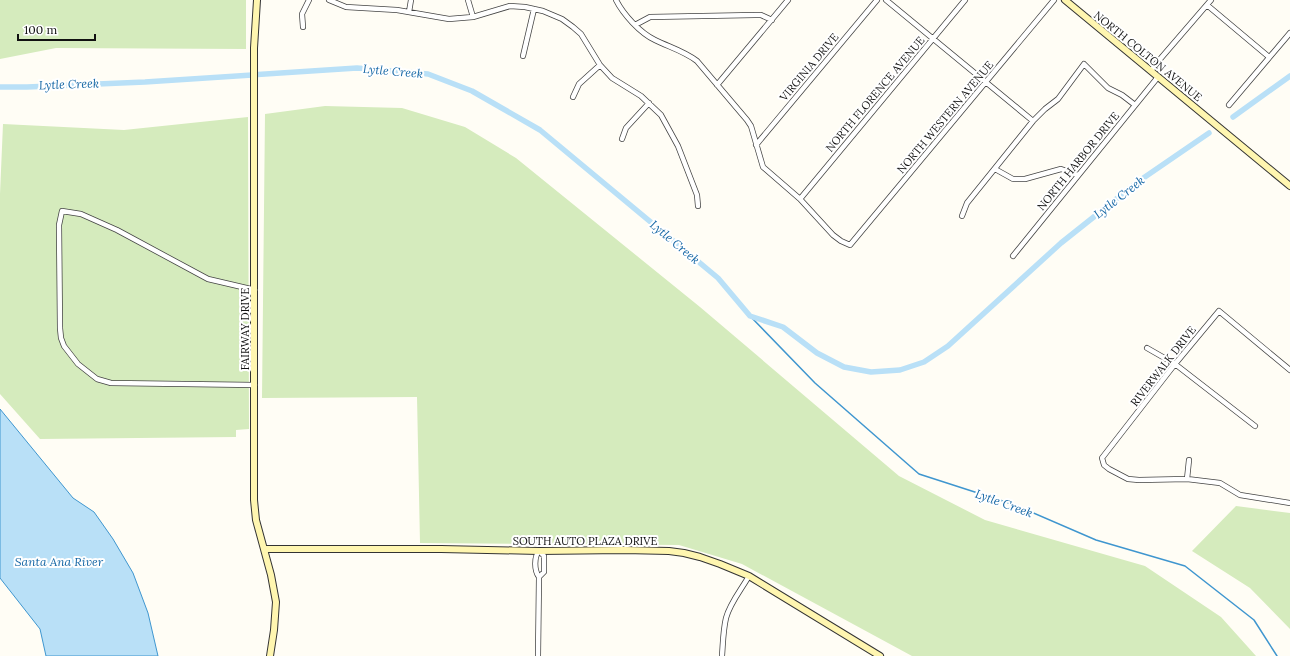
<svg xmlns="http://www.w3.org/2000/svg" width="1290" height="656" viewBox="0 0 1290 656" font-family="Lora,serif">
	<style>
		.green { fill: #d5ebbd }
		.water { fill: #b9e0f7; stroke: #3f96cf }
		.lines { fill: none; stroke-linecap: round; stroke-linejoin: round }
		.stream { stroke: #3f96cf; stroke-width: 1.5 }
		.canal { stroke: #b9e0f7; stroke-width: 5.5 }
		.street-casing { stroke: #444; stroke-width: 6 }
		.secondary-casing { stroke: #333; stroke-width: 8 }
		.street { stroke: #fff; stroke-width: 4.5 }
		.secondary { stroke: #fff6b0; stroke-width: 6 }
		.labels { text-anchor: middle; dominant-baseline: central; stroke-width: 4; stroke-linejoin: round; paint-order: stroke }
		.street-label { font-size: 11px; fill: #111; stroke: #fff }
		.water-label { font-size: 12px; font-style: italic; fill: #1768a6; stroke: #fff }
	</style>
	<rect width="100%" height="100%" fill="#fffdf5"/>
	<path class="green" d="M0,0H246V49L56,48L0,59Z
		M325,106L402,108L465,127L516,158L700,307L899,476L985,520L1145,566L1221,617L1256,656H912L742,564L679,545L420,543L417,397L262,398L265,114Z
		M248,117L249,429L236,430V437L40,439L0,394V194L3,124L124,130Z
		M1236,506L1290,513V629L1250,588L1192,551Z"/>
	<path class="water" d="M0,409L73,498L94,512L113,539L133,573L148,613L158,656H46L40,629L0,578Z"/>
	<g class="lines">
		<path class="stream" d="M750,316L815,383L919,474L1015,505L1096,540L1185,566L1254,620L1277,656"/>
		<path class="canal" d="M0,87H27L145,82L357,68L428,74L472,91L540,130L718,278L750,316L783,327L817,353L844,367L871,372L900,370L924,362L948,346L1061,243L1139,181L1209,133
			M1233,117L1290,76"/>
		<g class="street-casing">
			<path id="street" d="M329,0L346,7L397,10L449,19L473,17L510,6L525,7L543,11L562,19L573,27L581,34L600,65L612,78L641,96L661,115L678,146L697,195L698,206
				M468,0L473,17
				M616,0C623,14 640,33 655,40C669,47 684,51 697,61L747,120L751,126L763,167L800,199L833,235L841,241L850,245L1054,0
				M886,0L1033,121
				M1207,5L1269,57
				M409,12L411,0
				M635,25L650,17L755,15H761L772,20
				M303,27L302,14L309,0
				M523,56L534,9
				M1151,71L1155,65L1211,0
				M717,85L788,0
				M573,97L579,84L600,65
				M1229,105L1290,33
				M622,139L626,128L649,103
				M756,145L877,0
				M995,169L1013,179H1025L1061,169L1078,175
				M800,199L965,0
				M962,216L967,203L1033,121L1045,109L1058,99L1084,64L1108,88L1122,95L1135,105
				M1013,256L1158,77
				M1147,348L1175,364L1255,426
				M1290,370L1219,311L1175,364L1102,458L1104,465L1109,469L1128,479L1139,480L1187,479L1220,483L1240,495L1290,503
				M255,385L111,383L97,379L78,364L64,346L61,338L60,328L59,225L62,211L81,214L117,230L208,279L255,290
				M1187,479L1189,460
				M538,656L539,577C534,570 534,557 539,551L544,556V572L539,577
				M722,656C723,643 723,631 726,618C730,603 741,590 749,576"/>
		</g>
		<g class="secondary-casing">
			<path id="secondary" d="M257,0L254,48V500L256,520L271,575L276,602L274,630L270,656
				M1065,0L1290,186
				M264,549H441L539,551L624,550L669,551L684,553L700,557L720,564L749,576L880,656"/>
		</g>
		<use href="#street" class="street"/>
		<use href="#secondary" class="secondary"/>
	</g>
	<g class="labels">
		<g class="street-label">
			<text transform="translate(1148 56) rotate(39)">NORTH COLTON AVENUE</text>
			<text transform="translate(809 67) rotate(-50)">VIRGINIA DRIVE</text>
			<text transform="translate(875 94) rotate(-50)">NORTH FLORENCE AVENUE</text>
			<text transform="translate(945 117) rotate(-50)">NORTH WESTERN AVENUE</text>
			<text transform="translate(1078 161) rotate(-51)">NORTH HARBOR DRIVE</text>
			<text transform="translate(245 329) rotate(-90)">FAIRWAY DRIVE</text>
			<text transform="translate(1163 366) rotate(-52)">RIVERWALK DRIVE</text>
			<text x="585" y="541">SOUTH AUTO PLAZA DRIVE</text>
		</g>
		<g class="water-label">
			<text transform="translate(393 71) rotate(5)">Lytle Creek</text>
			<text transform="translate(69 84) rotate(-2)">Lytle Creek</text>
			<text transform="translate(1119 197) rotate(-38)">Lytle Creek</text>
			<text transform="translate(675 242) rotate(40)">Lytle Creek</text>
			<text transform="translate(1004 503) rotate(20)">Lytle Creek</text>
			<text x="59" y="561">Santa Ana River</text>
		</g>
	</g>
	<path d="M18 34v6h77v-6" fill="none" stroke="#111111" stroke-width="2"/>
	<text x="24" y="34" font-size="12" fill="#111111" stroke="#ffffff" stroke-width="3" paint-order="stroke">100 m</text>
</svg>
